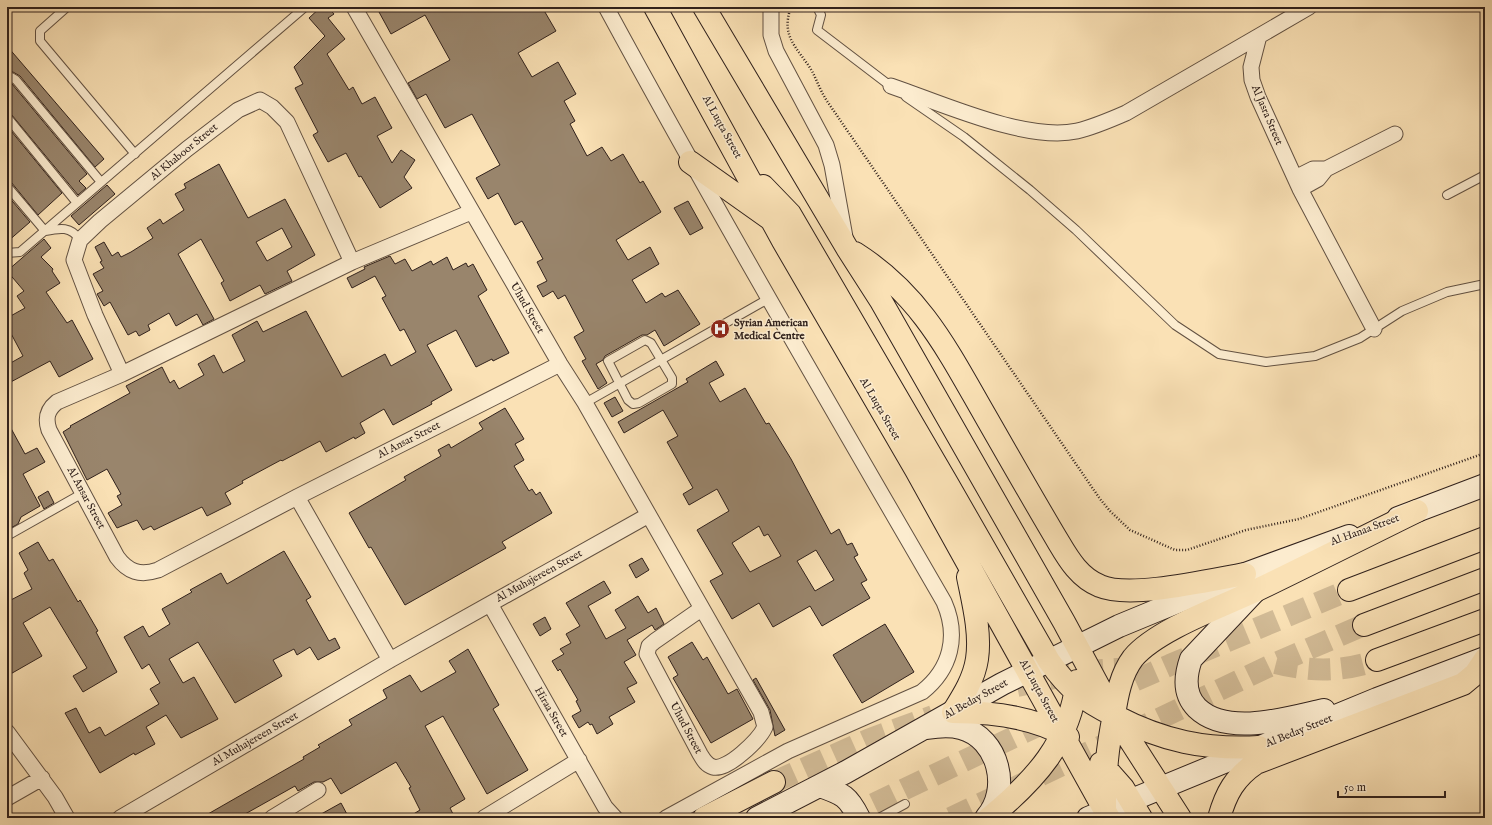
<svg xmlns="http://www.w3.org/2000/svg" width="1492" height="825" viewBox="0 0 1492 825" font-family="'IM FELL English',serif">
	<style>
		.building { fill: #99856c; stroke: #30211c; fill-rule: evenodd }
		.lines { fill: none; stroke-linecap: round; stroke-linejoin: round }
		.trunk-tunnel { stroke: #d2bb96; stroke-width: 22; stroke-dasharray: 22 11; stroke-linecap: butt }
		.service-casing { stroke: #625142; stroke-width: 10 }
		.minor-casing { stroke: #625142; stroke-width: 17 }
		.secondary-casing { stroke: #30211c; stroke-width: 24 }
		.primary-casing { stroke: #30211c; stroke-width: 24 }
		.trunk-casing { stroke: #30211c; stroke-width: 24 }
		.path { stroke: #30211c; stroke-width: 2.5; stroke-dasharray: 1 2; stroke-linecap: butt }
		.service { stroke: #fceccf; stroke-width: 8 }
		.minor { stroke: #fceccf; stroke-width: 15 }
		.secondary { stroke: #fceccf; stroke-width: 22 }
		.primary { stroke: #fae1b5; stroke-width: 22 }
		.trunk { stroke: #fae1b5; stroke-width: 22 }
		.labels { text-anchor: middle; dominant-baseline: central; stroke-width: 3; stroke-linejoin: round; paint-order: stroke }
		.street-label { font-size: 11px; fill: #30211c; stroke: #fceccf }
		.poi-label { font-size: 11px; font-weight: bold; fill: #30211c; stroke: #fceccf; text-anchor: start }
	</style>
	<rect width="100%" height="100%" fill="#fae1b5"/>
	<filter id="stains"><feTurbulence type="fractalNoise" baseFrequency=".005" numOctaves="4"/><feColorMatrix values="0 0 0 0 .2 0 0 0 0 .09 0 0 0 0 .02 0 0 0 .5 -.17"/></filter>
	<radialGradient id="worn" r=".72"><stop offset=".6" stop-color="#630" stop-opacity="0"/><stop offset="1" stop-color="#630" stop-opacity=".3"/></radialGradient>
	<path class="building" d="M321,7H328L334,14L328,18L345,39L327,54L349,90L353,87L362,104L375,97L392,128L377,136L392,163L401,150L415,160L404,177L412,188L380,208L361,176L359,177L346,153L328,162L313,135L318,132L295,88L303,84L294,67L325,36L309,18Z
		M389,7H542L556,31L518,53L532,77L558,62L576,94L564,101L575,121L570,124L587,156L602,147L611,161L623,154L640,183L643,181L661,212L616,240L628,260L650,247L659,264L632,280L646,303L662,293L665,297L678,290L700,324L664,346L655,330L647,335H642L605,356L603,360L596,364L607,383L598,389L582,361L586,359L574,337L584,331L565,295L558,299L553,291L543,297L537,286L547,281L537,262L543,259L522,221L515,225L498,193L488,199L476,178L500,165L472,114L445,128L426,94L417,99L408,83L450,60L425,15L391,34L379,12Z
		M7,46L104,159L95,167L20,76L13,72H7Z
		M7,83L12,84L87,174L79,181L86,188L78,195L11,114L7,112Z
		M7,126L62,193L38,215L11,182L7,181Z
		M219,164L248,218L285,199L315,255L287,271L292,281L265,294L260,285L230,301L221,283L224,281L201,239L178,254L214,319L203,325L197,314L176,326L169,313L148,325L150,330L139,336L136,331L128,335L110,302L104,306L97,294L103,291L93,274L104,268L100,262L102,261L95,247L104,242L112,256L118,252L121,257L131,252L153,238L147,228L160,219L163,224L184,210L175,194L186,188L184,184ZM282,228L292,247L267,261L256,242Z
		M107,185L115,194L79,225L71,216Z
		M7,195L30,222L7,242Z
		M688,201L703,228L690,235L674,208Z
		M44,239L51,248L41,257L53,269L52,271L60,283L46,292L67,323L72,320L93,359L59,377L50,361L7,384V365L23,356L7,326V318L25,308L17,296L24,291L7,271Z
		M390,256L395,264L405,259L412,271L431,261L433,265L447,257L453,270L466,263L468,267L473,264L487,290L478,296L509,353L493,361L492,359L476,367L456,330L427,345L452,390L431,402L432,404L393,425L384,409L360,423L365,433L355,439L354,437L326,452L320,441L282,461L281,460L242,481L243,483L225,493L231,504L207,516L202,507L154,530L151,526L143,530L137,520L117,528L108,513L122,505L117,496L121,494L107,469L87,480L63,432L71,427L70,426L130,393L126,386L162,367L170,383L174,380L179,389L204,375L198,364L214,355L223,373L245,361L232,335L257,321L263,332L306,311L342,377L385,354L391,366L416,352L404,329L400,331L382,298L386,296L375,276L352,288L347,278L365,269L364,267Z
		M716,361L724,375L709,383L720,402L745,388L766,424L769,423L791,459L831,534L839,529L847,545L852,543L858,555L854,557L867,580L861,583L870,598L822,626L810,606L773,627L759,603L732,619L710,581L723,574L697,530L729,511L717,489L689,505L683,494L693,488L667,442L678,436L663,410L624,433L618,422L688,382L686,379ZM759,526L764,536L768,534L781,556L750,572L732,543ZM816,550L834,580L815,591L797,561Z
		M615,397L623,411L612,417L604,403Z
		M505,408L524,439L515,444L524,460L514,466L529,491L532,489L536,495L540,492L552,513L502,542L506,548L405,605L371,547L369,548L349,513L406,480L404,477L441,456L438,450L449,444L451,448L483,429L479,423Z
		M7,421L25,454L37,448L45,462L23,474L40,506L21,517L18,524L7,530Z
		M48,491L54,503L44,509L38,497Z
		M38,542L49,561L53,559L78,602L80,600L98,631L96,632L117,672L83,692L73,676L87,668L50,607L23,623L42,656L7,676V602L32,589L24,573L28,570L19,553Z
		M284,551L311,597L306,600L329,641L335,638L340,648L318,660L310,647L297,655L294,649L273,660L282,676L235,703L198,642L169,659L183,683L194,677L218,719L181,738L166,715L146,727L155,744L135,755L134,753L100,773L65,713L76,708L89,733L100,727L105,736L159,704L150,689L160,683L149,664L142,669L124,637L143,626L149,637L170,624L162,609L192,592L190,590L221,573L227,584Z
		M642,558L649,570L636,578L629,565Z
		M604,581L611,593L588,606L606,639L626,628L615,610L638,596L648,613L656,608L664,624L655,630L652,625L627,640L636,655L624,662L637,683L627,688L635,702L609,717L613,724L597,734L592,724L590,725L588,722L579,728L572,716L581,711L576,701L578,700L560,669L558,671L552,661L564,654L560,649L571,643L566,634L580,626L566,603Z
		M545,617L551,629L540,636L533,624Z
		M885,624L914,672L862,703L833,655Z
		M692,642L703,660L707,657L728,694L737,689L753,719L711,743L673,678L678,675L668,657Z
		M468,649L499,705L493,709L528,770L487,794L443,716L425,726L465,799L450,808L455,818H407L420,810L409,788L411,787L396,762L341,794L331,778L323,782H314L298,791L295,786L238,818H201L304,759L303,757L320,747L318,745L352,725L349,720L387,698L383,690L410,675L421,692L456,672L449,661Z
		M756,678L785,730L775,736L770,710L753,680Z
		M341,803L349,818H314Z"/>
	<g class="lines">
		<path class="trunk-tunnel" d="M1276,663C1311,672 1343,672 1377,660
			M1017,686L1087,671L1145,667
			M1105,694L1170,665L1349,590
			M774,782L870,739L933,716
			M844,818L1052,719
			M951,818L1276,663L1364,625"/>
		<g class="service-casing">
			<path id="service" d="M67,7L40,31V41L135,154
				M817,7L821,15L817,30L893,88
				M7,78L11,77L16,80L101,182
				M906,97L964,137L1030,190L1076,230L1175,325L1219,354L1266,362L1315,356L1360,338L1402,311L1447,292L1485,284
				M7,117L77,203
				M7,186L45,231C60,228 71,226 80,240
				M1447,195L1485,175
				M7,253L20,252L305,7
				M645,340L651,343L672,378V384L639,403L633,404L628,400L608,361Z
				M585,403L768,299
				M7,536L83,493
				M879,818L905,804"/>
		</g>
		<g class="minor-casing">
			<path id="minor" d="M354,7L560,364L585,403L761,712L765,727C759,740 727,771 713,767C706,765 703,759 700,754L647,654L649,646L655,641L701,609
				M606,7C715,208 830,405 944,602C959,636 951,669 922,692L788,751L666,818
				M771,7V35L776,51L826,145L832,165L845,237
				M1309,7L1259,36L1251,67L1252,80L1258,97L1300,189L1374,329
				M891,86C941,103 1026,142 1077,131C1094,127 1110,120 1126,113L1259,36
				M1295,178L1313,169H1326
				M1300,189L1318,179L1326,169L1395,134
				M471,212L352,262L122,374L57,402C47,410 45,418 49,430L117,557C128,572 140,576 158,570L297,497L560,364
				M122,374L95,315L74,260L80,240L100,221L187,149L238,110L260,100L272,107L287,122L352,262
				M297,497L390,660
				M490,604L605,807L615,818
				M7,732L55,797L67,818
				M7,798L42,778
				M120,818L390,660L647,516
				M272,818L318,790
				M484,818L579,760"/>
		</g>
		<g class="secondary-casing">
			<path id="secondary" d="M1398,518L1485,485
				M1256,590L1191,659C1185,676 1183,694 1197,708C1227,737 1288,718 1324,710
				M927,728C939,726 949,725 961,728C999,738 1011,790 986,818
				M820,786C843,794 848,796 859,818
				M757,818L846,772L1002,684L1119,626L1245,574L1349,536
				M1088,818L1377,699L1485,658"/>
		</g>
		<g class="primary-casing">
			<path id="primary" d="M655,7L783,241L916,470L1109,818
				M704,7L847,248L881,301L1064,622L1114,715L1180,818
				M690,162L769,218
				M763,186L790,214L947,483L1049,661C1069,690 1084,700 1115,716C1163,741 1205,750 1259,747
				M855,253C921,295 948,351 986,417C1010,459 1034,501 1059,543C1069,560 1080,578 1100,586C1130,599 1210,580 1245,574
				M953,712C991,712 1035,717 1068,737
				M953,712C963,696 974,679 977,659C981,633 973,602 968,577
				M1101,763L1123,788L1141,818
				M1105,808C1105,773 1107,749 1114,715C1117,695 1121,674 1133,658C1156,630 1223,606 1257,590C1311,564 1364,537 1417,511
				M989,818C1035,780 1070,743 1077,681
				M1219,818C1226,793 1235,777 1256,763L1463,684L1475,674L1485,659"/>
		</g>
		<g class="trunk-casing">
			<path id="trunk" d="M1349,590L1485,538
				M1364,625L1485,579
				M1377,660L1485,620
				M704,818L774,782"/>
		</g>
		<path class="path" d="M791,7C780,37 798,48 812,71C817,81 821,92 827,101L1100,499L1110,511L1130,530L1175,550H1187L1246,530L1299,519L1485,453"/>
		<use href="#service" class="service"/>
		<use href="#minor" class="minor"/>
		<use href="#secondary" class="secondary"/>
		<use href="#primary" class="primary"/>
		<use href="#trunk" class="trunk"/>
	</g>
	<defs>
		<g id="hospital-disc" transform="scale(1)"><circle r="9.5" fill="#8f2418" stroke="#fceccf"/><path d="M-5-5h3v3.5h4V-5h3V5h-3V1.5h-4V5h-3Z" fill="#fff"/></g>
	</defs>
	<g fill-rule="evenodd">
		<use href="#hospital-disc" x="720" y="329"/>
	</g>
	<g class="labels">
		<g class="street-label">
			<text transform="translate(1267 115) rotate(67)">Al Jasra Street</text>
			<text transform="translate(722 127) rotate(61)">Al Luqta Street</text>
			<text transform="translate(184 152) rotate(-39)">Al Khaboor Street</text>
			<text transform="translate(527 308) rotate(60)">Uhud Street</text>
			<text transform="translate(880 409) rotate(60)">Al Luqta Street</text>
			<text transform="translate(409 440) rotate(-27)">Al Ansar Street</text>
			<text transform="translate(86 498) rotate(62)">Al Ansar Street</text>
			<text transform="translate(1365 530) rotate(-20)">Al Hanaa Street</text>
			<text transform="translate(539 576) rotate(-29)">Al Muhajereen Street</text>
			<text transform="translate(1039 691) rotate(61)">Al Luqta Street</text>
			<text transform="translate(976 699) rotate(-29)">Al Beday Street</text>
			<text transform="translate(551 712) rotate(60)">Hiraa Street</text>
			<text transform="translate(686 728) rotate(62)">Uhud Street</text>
			<text transform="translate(1299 731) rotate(-22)">Al Beday Street</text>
			<text transform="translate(255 739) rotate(-30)">Al Muhajereen Street</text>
		</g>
		<g class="poi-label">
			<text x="734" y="323">Syrian American<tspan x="734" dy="13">Medical Centre</tspan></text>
		</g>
	</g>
	<rect width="1492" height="825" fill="none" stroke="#fae1b5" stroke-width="24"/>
	<rect x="8" y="8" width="1476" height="809" fill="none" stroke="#30211c" stroke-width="2"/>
	<rect x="12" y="12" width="1468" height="801" fill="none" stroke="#30211c"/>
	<path d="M1338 791v6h107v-6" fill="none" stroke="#30211c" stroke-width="2"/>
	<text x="1344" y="791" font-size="12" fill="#30211c" stroke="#fceccf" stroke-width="3" paint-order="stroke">50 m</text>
	<rect width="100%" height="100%" filter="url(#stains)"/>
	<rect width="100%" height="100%" fill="url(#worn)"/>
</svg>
